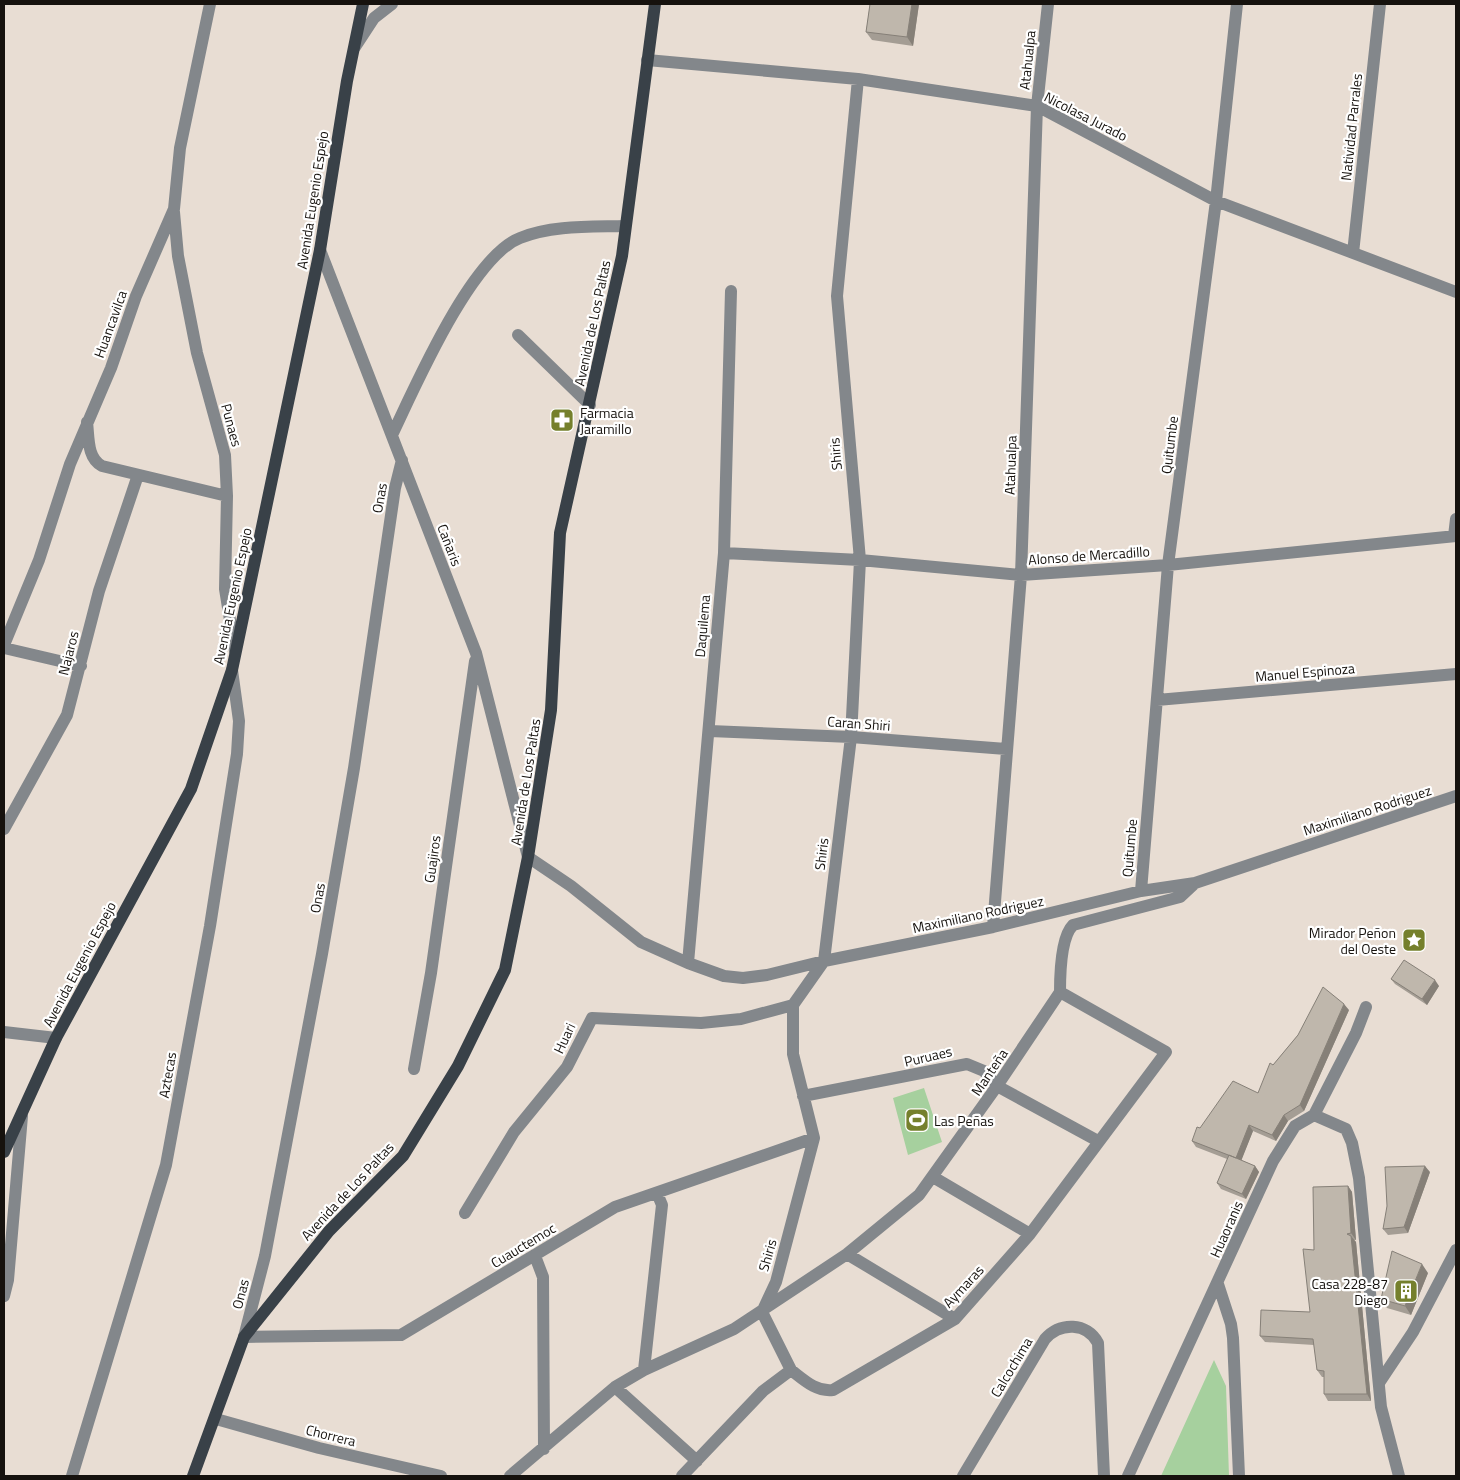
<svg xmlns="http://www.w3.org/2000/svg" width="1460" height="1480" viewBox="0 0 1460 1480" font-family="'Titillium Web',sans-serif">
	<style>
		.green { fill: #a6d09e }
		.lines { fill: none; stroke-linecap: round; stroke-linejoin: round }
		.minor { stroke: #83878b; stroke-width: 12 }
		.major { stroke: #394148; stroke-width: 12 }
		.wall { fill: #a49d94 }
		.shaded-wall { fill: #868078 }
		.building { fill: #bfb7ac; stroke: #868078 }
		.labels { text-anchor: middle; dominant-baseline: central; stroke-width: 4.5; stroke-linejoin: round; paint-order: stroke }
		.street-label { font-size: 14px; fill: #16120e; stroke: #fff }
		.poi-label { font-size: 14px; fill: #16120e; stroke: #fff; text-anchor: start }
	</style>
	<rect width="100%" height="100%" fill="#e8ddd3"/>
	<path class="green" d="M924,1088L942,1142L908,1155L893,1098Z
		M1214,1360L1226,1386L1229,1476H1161Z"/>
	<g class="lines">
		<path class="minor" d="M355,47L374,18L392,4
			M647,60L858,79L1037,106L1216,201L1456,292
			M174,212L178,256L197,353L225,455L227,496L225,589L235,651
			M320,250L476,653L528,857L571,886L641,942L688,963L724,976L743,978L767,975L824,961L993,927L1141,891L1195,883L1456,796
			M1353,253L1380,4
			M518,335L590,405
			M87,422C89,438 87,458 102,466L227,496
			M392,435C415,387 471,257 520,238C552,225 591,227 625,226
			M402,460L395,488L354,768L322,954L265,1256L244,1337L401,1335L615,1207L814,1138
			M1454,536L1456,519
			M724,553L860,560L1021,575L1168,565L1456,536
			M4,645L39,560L70,464L111,368L136,296L174,209L180,148L210,4
			M4,648L81,666
			M1157,700L1456,674
			M710,731L851,737L1006,749
			M4,829L67,715L99,591L138,475
			M1141,891L1168,565L1216,201L1237,4
			M993,927L1021,575L1037,106L1048,4
			M688,963L724,553L731,291
			M4,1032L56,1038
			M414,1069L431,973L475,661
			M803,1096L967,1064L984,1071L997,1086L1098,1141
			M1314,1115L1346,1129L1352,1143L1359,1178L1381,1407L1399,1476
			M933,1177L1030,1234
			M465,1213L514,1132L567,1067L592,1018L701,1023L741,1019L793,1005
			M847,1254L955,1319
			M535,1256L543,1277L544,1449
			M1218,1284L1231,1324L1233,1338L1239,1476
			M4,1296L8,1280L22,1116
			M762,1312L776,1282L814,1138L793,1054V1005L824,961L851,737L860,560L837,296L858,79
			M762,1312L791,1370
			M644,1370L662,1205L657,1193
			M1379,1383L1413,1332L1456,1250
			M615,1387L697,1461
			M216,1419L319,1448L441,1476
			M72,1476L166,1165L210,926L237,754L239,721L232,670
			M510,1476L615,1387L644,1370L734,1329L847,1254L919,1195L997,1086L1060,992C1060,974 1061,937 1073,925L1180,897L1195,883
			M682,1476L763,1391L791,1370C804,1380 816,1392 833,1390L955,1319L1030,1234L1166,1052L1060,992
			M963,1476L1045,1339C1060,1322 1087,1322 1098,1343L1104,1476
			M1128,1476L1273,1161L1295,1126L1314,1115L1356,1033L1366,1007"/>
		<path class="major" d="M4,1152L56,1038L191,789L232,670L320,250L347,81L363,4
			M193,1476L244,1337L329,1231L403,1156L458,1066L505,970L528,857L551,710L560,533L622,256L655,4"/>
	</g>
	<path class="wall" d="M870,4H919L913,46L872,40L866,32Z
		M1391,979L1439,986L1427,1005L1395,984Z
		M1349,1010L1304,1111L1288,1121L1276,1141L1253,1131L1241,1160L1255,1166L1259,1172L1246,1199L1221,1189L1217,1183L1227,1159L1196,1147L1192,1141L1200,1128L1258,1093L1273,1065L1298,1035Z
		M1430,1172L1408,1233L1388,1235L1383,1229Z
		M1348,1186L1352,1192L1356,1240H1354L1356,1242L1371,1401H1328L1324,1394V1377H1322L1317,1370L1314,1345L1265,1342L1260,1336L1310,1312L1314,1250Z
		M1428,1273L1411,1315L1387,1308L1381,1299Z"/>
	<path class="shaded-wall" d="M912,4H919L913,46L907,37Z
		M1435,980L1439,986L1427,1005L1422,999Z
		M1344,1004L1349,1010L1304,1111L1300,1105Z
		M1284,1115L1288,1121L1276,1141L1272,1135Z
		M1249,1125L1253,1131L1240,1164L1236,1158Z
		M1255,1166L1259,1172L1246,1199L1242,1194Z
		M1425,1166L1430,1172L1408,1233L1404,1227Z
		M1348,1186L1352,1192L1356,1240L1351,1233Z
		M1351,1236L1356,1242L1371,1401L1367,1394Z
		M1422,1264L1428,1273L1411,1315L1405,1306Z"/>
	<path class="building" d="M870,4H912L907,37L866,32Z
		M1404,960L1435,980L1422,999L1391,979Z
		M1323,987L1344,1004L1300,1105L1284,1115L1272,1135L1249,1125L1236,1158L1192,1141L1197,1127L1200,1128L1233,1081L1258,1093L1270,1063L1273,1065L1298,1035Z
		M1229,1155L1255,1166L1242,1194L1217,1183Z
		M1425,1166L1404,1227L1383,1229L1387,1206L1385,1167Z
		M1348,1186L1351,1233L1347,1234L1351,1236L1367,1394H1324V1371L1317,1370L1313,1339L1260,1336L1261,1310L1310,1312L1303,1249L1314,1250L1313,1187Z
		M1392,1251L1422,1264L1405,1306L1381,1299Z"/>
	<defs>
		<g id="pharmacy-square" transform="scale(1.25)"><rect x="-9" y="-9" width="18" height="18" rx="4" fill="#75802c" stroke="#fff"/><path d="M-2-6h4v4h4v4h-4v4h-4v-4h-4v-4h4Z" fill="#fff"/></g>
		<g id="sight-square" transform="scale(1.25)"><rect x="-9" y="-9" width="18" height="18" rx="4" fill="#75802c" stroke="#fff"/><path d="M0-6L1.8-2.2L6-1.7L2.9 1.2L3.7 5.4L0 3.3L-3.7 5.4L-2.9 1.2L-6-1.7L-1.8-2.2Z" fill="#fff"/></g>
		<g id="stadium-square" transform="scale(1.25)"><rect x="-9" y="-9" width="18" height="18" rx="4" fill="#75802c" stroke="#fff"/><path d="M0-5a6.5 5 0 1 0 0 10a6.5 5 0 1 0 0-10ZM-3.5-1.8h7v3.6h-7Z" fill="#fff"/></g>
		<g id="building-square" transform="scale(1.25)"><rect x="-9" y="-9" width="18" height="18" rx="4" fill="#75802c" stroke="#fff"/><path d="M-4-6H4V6H1V3H-1V6H-4ZM-2.5-4.3h1.7v1.8h-1.7ZM.8-4.3h1.7v1.8H.8ZM-2.5-1h1.7V.8h-1.7ZM.8-1h1.7V.8H.8Z" fill="#fff"/></g>
	</defs>
	<g fill-rule="evenodd">
		<use href="#pharmacy-square" x="562" y="420"/>
		<use href="#sight-square" x="1414" y="940"/>
		<use href="#stadium-square" x="917" y="1120"/>
		<use href="#building-square" x="1406" y="1291"/>
	</g>
	<g class="labels">
		<g class="street-label">
			<text transform="translate(1027 60) rotate(-84)">Atahualpa</text>
			<text transform="translate(1086 116) rotate(27)">Nicolasa Jurado</text>
			<text transform="translate(1351 127) rotate(-84)">Natividad Parrales</text>
			<text transform="translate(312 200) rotate(-81)">Avenida Eugenio Espejo</text>
			<text transform="translate(592 323) rotate(-78)">Avenida de Los Paltas</text>
			<text transform="translate(110 324) rotate(-70)">Huancavilca</text>
			<text transform="translate(232 425) rotate(75)">Punaes</text>
			<text transform="translate(1169 445) rotate(-83)">Quitumbe</text>
			<text transform="translate(835 454) rotate(-95)">Shiris</text>
			<text transform="translate(1010 465) rotate(-88)">Atahualpa</text>
			<text transform="translate(379 498) rotate(-80)">Onas</text>
			<text transform="translate(450 545) rotate(69)">Cañaris</text>
			<text transform="translate(1089 555) rotate(-4)">Alonso de Mercadillo</text>
			<text transform="translate(232 596) rotate(-78)">Avenida Eugenio Espejo</text>
			<text transform="translate(702 626) rotate(-85)">Daquilema</text>
			<text transform="translate(68 653) rotate(-76)">Najaros</text>
			<text transform="translate(1305 672) rotate(-5)">Manuel Espinoza</text>
			<text transform="translate(859 723) rotate(4)">Caran Shiri</text>
			<text transform="translate(525 782) rotate(-81)">Avenida de Los Paltas</text>
			<text transform="translate(1367 810) rotate(-18)">Maximiliano Rodriguez</text>
			<text transform="translate(1129 848) rotate(-85)">Quitumbe</text>
			<text transform="translate(821 854) rotate(-83)">Shiris</text>
			<text transform="translate(432 859) rotate(-82)">Guajiros</text>
			<text transform="translate(317 898) rotate(-80)">Onas</text>
			<text transform="translate(978 914) rotate(-12)">Maximiliano Rodriguez</text>
			<text transform="translate(79 964) rotate(-62)">Avenida Eugenio Espejo</text>
			<text transform="translate(564 1038) rotate(-65)">Huari</text>
			<text transform="translate(928 1056) rotate(-13)">Puruaes</text>
			<text transform="translate(989 1072) rotate(-56)">Manteña</text>
			<text transform="translate(167 1075) rotate(-80)">Aztecas</text>
			<text transform="translate(347 1191) rotate(-47)">Avenida de Los Paltas</text>
			<text transform="translate(1226 1229) rotate(-66)">Huaoranis</text>
			<text transform="translate(523 1245) rotate(-31)">Cuauctemoc</text>
			<text transform="translate(767 1255) rotate(-74)">Shiris</text>
			<text transform="translate(963 1286) rotate(-47)">Aymaras</text>
			<text transform="translate(240 1294) rotate(-75)">Onas</text>
			<text transform="translate(1011 1367) rotate(-59)">Calcochima</text>
			<text transform="translate(331 1435) rotate(14)">Chorrera</text>
		</g>
		<g class="poi-label">
			<text x="580" y="412">Farmacia<tspan x="580" dy="16">Jaramillo</tspan></text>
			<text x="1396" y="932" text-anchor="end">Mirador Peñon<tspan x="1396" dy="16">del Oeste</tspan></text>
			<text x="934" y="1120">Las Peñas</text>
			<text x="1388" y="1283" text-anchor="end">Casa 228-87<tspan x="1388" dy="16">Diego</tspan></text>
		</g>
	</g>
	<rect width="1460" height="1480" fill="none" stroke="#16120e" stroke-width="10"/>
</svg>
